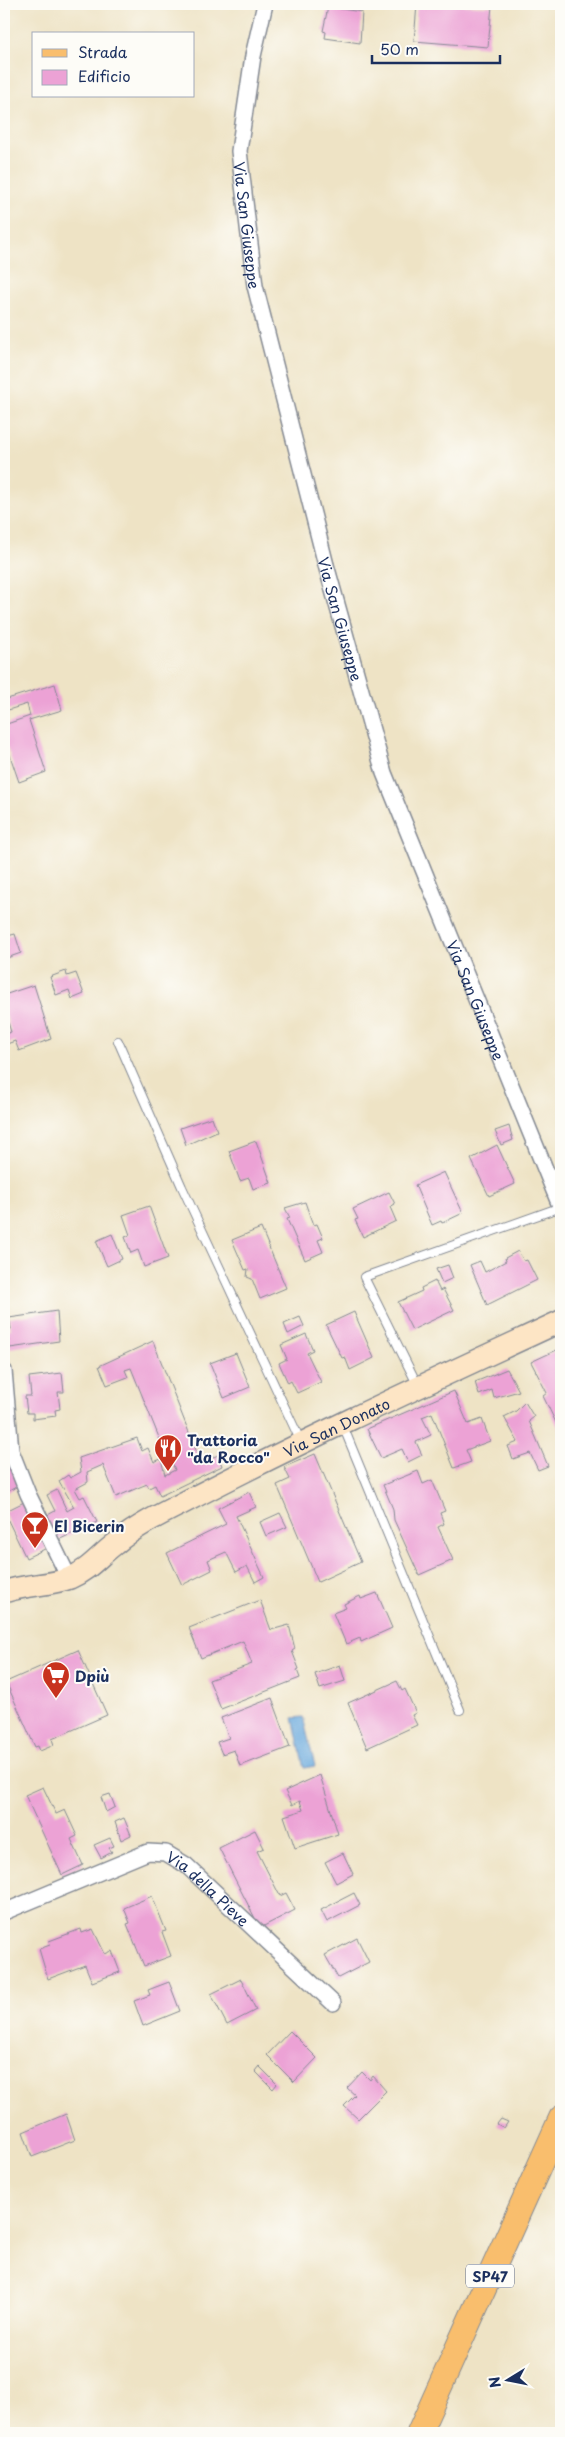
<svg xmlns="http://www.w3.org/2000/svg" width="565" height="2437" viewBox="0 0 565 2437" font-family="'Playpen Sans',sans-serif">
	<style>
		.water { fill: #69a9dd; stroke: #426c9e }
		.building { fill: #eca2d5 }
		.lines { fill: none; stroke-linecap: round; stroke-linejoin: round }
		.lane-casing { stroke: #848992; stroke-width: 10 }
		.street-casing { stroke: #848992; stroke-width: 18 }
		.secondary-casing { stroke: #848992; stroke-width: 24 }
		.primary-casing { stroke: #848992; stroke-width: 26 }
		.lane { stroke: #fff; stroke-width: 8 }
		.street { stroke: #fff; stroke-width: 15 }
		.secondary { stroke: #fde5c5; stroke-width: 21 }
		.primary { stroke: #f9be6d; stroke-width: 24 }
		.labels { text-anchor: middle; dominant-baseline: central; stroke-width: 4; stroke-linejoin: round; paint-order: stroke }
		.shield { fill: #fdfcf7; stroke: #5f6c8c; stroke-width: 1 }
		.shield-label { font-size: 14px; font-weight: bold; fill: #1b2f5e }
		.street-label { font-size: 15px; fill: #1b2f5e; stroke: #fdfcf7 }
		.poi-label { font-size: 15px; font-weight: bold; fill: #1b2f5e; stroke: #fdfcf7; text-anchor: start }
	</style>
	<rect width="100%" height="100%" fill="#fdfcf7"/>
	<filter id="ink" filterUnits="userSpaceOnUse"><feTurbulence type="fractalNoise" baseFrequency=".02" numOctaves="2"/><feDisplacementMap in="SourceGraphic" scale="10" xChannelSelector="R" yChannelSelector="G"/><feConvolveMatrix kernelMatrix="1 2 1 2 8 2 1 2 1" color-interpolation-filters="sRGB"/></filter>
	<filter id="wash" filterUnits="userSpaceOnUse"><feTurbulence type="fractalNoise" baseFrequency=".0096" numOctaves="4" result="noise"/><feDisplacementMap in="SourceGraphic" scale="20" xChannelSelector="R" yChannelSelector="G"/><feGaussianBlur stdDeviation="1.12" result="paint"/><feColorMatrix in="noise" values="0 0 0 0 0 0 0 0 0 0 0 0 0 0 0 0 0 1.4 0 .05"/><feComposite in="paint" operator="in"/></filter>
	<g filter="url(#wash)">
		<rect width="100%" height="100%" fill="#eee3c5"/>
		<path class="water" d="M303,1717L315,1766L304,1768L293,1718Z"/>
		<g id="blocks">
			<path class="building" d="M417,4L492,6L488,47L414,41Z
				M328,7L362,12L360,43L325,38L326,32L323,31Z
				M55,684L62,710L29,720L46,772L19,782L4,738V725L30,716L27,704L5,711L4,700Z
				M15,934L21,953L4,959V937Z
				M66,971L67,976L76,973L84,994L72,999L69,990L56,995L50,977Z
				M34,985L51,1039L19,1051L15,1041L4,1045V1035L11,1032L4,1009V995Z
				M212,1117L217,1131L186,1145L180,1128Z
				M509,1126L513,1140L501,1145L495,1131Z
				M256,1141L271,1183L253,1189L249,1178L240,1181L229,1151Z
				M497,1145L515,1184L489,1196L471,1159Z
				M444,1172L463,1213L442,1223L441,1221L432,1225L415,1185Z
				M389,1192L395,1204L390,1207L396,1221L363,1237L355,1220L358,1219L353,1209Z
				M305,1202L313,1225L317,1224L323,1238L318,1240L323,1252L305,1260L287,1219L290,1218L285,1208Z
				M149,1206L168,1258L144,1267L138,1250L131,1253L125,1237L130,1235L123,1215Z
				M261,1228L286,1288L260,1299L252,1279L247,1277L248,1269L245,1270L232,1240Z
				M112,1234L122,1259L107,1266L96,1241Z
				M518,1251L524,1261L527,1260L537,1280L487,1305L470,1265L480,1261L485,1272L506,1261L505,1258Z
				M448,1265L453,1278L442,1283L436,1269Z
				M435,1281L440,1291L443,1289L454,1310L412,1330L398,1302L422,1291L421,1288Z
				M57,1311L59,1341L10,1348L7,1330L11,1329L9,1318Z
				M354,1312L374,1358L350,1370L345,1357L342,1358L326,1325Z
				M300,1317L304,1326L288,1334L284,1324Z
				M306,1334L313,1350L307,1353L321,1382L297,1393L291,1381L288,1383L279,1363L287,1359L281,1345Z
				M153,1341L201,1463L218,1455L222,1466L160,1496L155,1485L149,1488L147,1484L116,1497L103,1465L87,1472L88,1482L75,1489L80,1498L84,1496L97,1522L56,1541L44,1517L55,1511L47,1495L57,1490L67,1511L74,1507L59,1481L68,1475L70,1478L81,1472L79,1458L137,1438L142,1451L148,1448L154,1462L161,1459L165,1475L175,1470L163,1439L160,1440L131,1368L125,1370L128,1377L107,1385L99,1366Z
				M561,1348V1433L543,1396L547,1393L531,1362Z
				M236,1353L250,1387L224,1398L210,1363Z
				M507,1369L519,1391L494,1398L492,1390L479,1395L475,1382Z
				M62,1373L64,1392H58L60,1409L55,1410L56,1416L33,1419V1413H27L25,1396H31L29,1377Z
				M454,1391L468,1424L482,1419L490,1441L466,1450L471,1462L454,1468L432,1413L422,1417L431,1435L416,1442L422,1455L408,1462L402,1449L381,1458L367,1429Z
				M525,1402L534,1417L529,1421L548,1466L538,1470L530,1453L513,1459L508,1446L518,1442L504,1417L516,1411Z
				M315,1454L361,1562L318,1582L277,1485L290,1479L284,1467Z
				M6,1455L21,1484L4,1494V1456Z
				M418,1471L423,1484L432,1480L445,1511L440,1513L444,1524L438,1527L453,1560L419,1575L394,1520L393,1509L383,1485Z
				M249,1492L256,1507L236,1516L264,1577L255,1582L247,1566L236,1572L226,1552L208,1560L212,1570L182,1585L167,1553L226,1524L218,1508Z
				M24,1502L47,1548L26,1558L4,1512Z
				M280,1513L287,1527L266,1536L260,1522Z
				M377,1593L392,1628L361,1642L360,1638L346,1644L333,1613L346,1608L344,1604L360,1596L361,1599Z
				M260,1600L271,1630L289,1625L295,1649L292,1651L299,1669L297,1670L300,1678L221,1709L209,1680L252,1664L243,1641L201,1658L189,1628Z
				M78,1650L107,1715L52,1739L54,1745L40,1751L38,1746L35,1747L6,1682Z
				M340,1665L345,1681L320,1689L315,1674Z
				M397,1681L402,1691L405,1689L416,1713L412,1715L417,1725L367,1748L348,1703Z
				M272,1698L290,1747L240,1766L234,1750L222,1754L217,1742L229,1738L221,1718Z
				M320,1775L338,1834L295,1848L284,1816L303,1810L300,1801L292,1805L285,1791Z
				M43,1787L56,1814L65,1810L77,1836L71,1839L83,1865L62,1875L25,1795Z
				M110,1794L115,1807L106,1812L101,1797Z
				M124,1818L131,1835L121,1840L115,1822Z
				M255,1830L264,1848L257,1851L280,1896L286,1893L295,1910L260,1928L219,1848Z
				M110,1838L114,1846L109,1848L112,1852L101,1858L94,1845Z
				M343,1853L353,1874L336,1883L325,1862Z
				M354,1893L360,1905L327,1922L321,1910Z
				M152,1896L166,1931L162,1932L171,1956L144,1966L127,1924L130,1923L124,1908Z
				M81,1929L82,1933L93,1929L105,1954L112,1951L120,1972L92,1982L85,1965L48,1979L39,1949L50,1945L49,1941Z
				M357,1938L369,1962L338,1978L325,1955Z
				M241,1979L256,2010L227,2025L211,1994Z
				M169,1982L180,2011L143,2026L134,2001L150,1995L148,1990Z
				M290,2031L317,2058L294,2082L267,2055Z
				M259,2066L277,2084L273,2089L255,2071Z
				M362,2072L370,2080L373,2076L386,2091L358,2119L344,2106L355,2095L347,2088Z
				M66,2114L75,2140L32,2157L23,2132Z
				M501,2119L508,2122L504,2128L497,2124Z"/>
		</g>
	</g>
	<g filter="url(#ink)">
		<use href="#blocks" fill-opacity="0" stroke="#848992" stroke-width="1"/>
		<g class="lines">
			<g class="lane-casing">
				<path id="lane" d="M118,1041L182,1187L301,1442
					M418,1386L364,1277L561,1207
					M343,1426L460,1710"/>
			</g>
			<g class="street-casing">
				<g id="street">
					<path id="s1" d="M265,4L253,56L239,151L255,286L326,565L384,773L561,1208"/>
					<path d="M4,1371L11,1451L28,1494L69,1578"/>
					<path id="s2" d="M4,1912L148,1852L166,1853L186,1865L333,2003"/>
				</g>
			</g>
			<g class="secondary-casing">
				<g id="secondary">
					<path id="s3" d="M4,1592C25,1584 49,1586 70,1578C89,1570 99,1556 115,1544C135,1527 159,1515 183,1503C307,1438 434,1380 561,1321"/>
				</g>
			</g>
			<g class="primary-casing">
				<path id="primary" d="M419,2433L561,2118"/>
			</g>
			<use href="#lane" class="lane"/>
			<use href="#street" class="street"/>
			<use href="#secondary" class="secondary"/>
			<use href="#primary" class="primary"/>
		</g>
	</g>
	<defs>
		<g id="restaurant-pin" transform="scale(1.4375)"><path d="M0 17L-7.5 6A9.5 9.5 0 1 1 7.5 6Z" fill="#c8321e" stroke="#fdfcf7"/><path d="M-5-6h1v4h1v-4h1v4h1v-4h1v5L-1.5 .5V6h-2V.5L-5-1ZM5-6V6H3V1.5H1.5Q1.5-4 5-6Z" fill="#fff"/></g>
		<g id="bar-pin" transform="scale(1.4375)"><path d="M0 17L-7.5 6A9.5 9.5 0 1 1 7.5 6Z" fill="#c8321e" stroke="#fdfcf7"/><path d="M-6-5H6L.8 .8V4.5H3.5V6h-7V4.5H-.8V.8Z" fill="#fff"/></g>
		<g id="supermarket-pin" transform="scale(1.4375)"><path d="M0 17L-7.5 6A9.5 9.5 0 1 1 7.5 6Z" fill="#c8321e" stroke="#fdfcf7"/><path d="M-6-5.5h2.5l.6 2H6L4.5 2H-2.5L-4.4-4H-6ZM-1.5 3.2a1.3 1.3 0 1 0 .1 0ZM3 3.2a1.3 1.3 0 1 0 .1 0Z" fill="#fff"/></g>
	</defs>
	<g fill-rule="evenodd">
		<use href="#restaurant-pin" x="168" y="1448"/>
		<use href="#bar-pin" x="35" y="1525"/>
		<use href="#supermarket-pin" x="56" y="1675"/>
	</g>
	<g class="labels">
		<rect class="shield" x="466" y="2264.5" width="48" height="23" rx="4"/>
		<g class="shield-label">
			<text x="490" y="2276">SP47</text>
		</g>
		<g class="street-label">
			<text stroke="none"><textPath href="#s1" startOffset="224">Via San Giuseppe</textPath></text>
			<text stroke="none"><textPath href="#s1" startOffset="629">Via San Giuseppe</textPath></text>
			<text stroke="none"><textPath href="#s1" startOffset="1034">Via San Giuseppe</textPath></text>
			<text stroke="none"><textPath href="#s3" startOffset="375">Via San Donato</textPath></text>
			<text stroke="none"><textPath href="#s2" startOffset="229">Via della Pieve</textPath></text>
		</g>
		<g class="poi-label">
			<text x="187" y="1439">Trattoria<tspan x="187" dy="17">"da Rocco"</tspan></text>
			<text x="54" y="1525">El Bicerin</text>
			<text x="75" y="1675">Dpiù</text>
		</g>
	</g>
	<rect width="565" height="2437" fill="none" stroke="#fdfcf7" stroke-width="20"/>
	<rect x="32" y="32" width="162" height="65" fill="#fdfcf7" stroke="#a3aaba"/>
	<rect x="42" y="49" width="25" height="8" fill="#f9be6d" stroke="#a3aaba"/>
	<text x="78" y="58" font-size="15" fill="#1b2f5e">Strada</text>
	<rect x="42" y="70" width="25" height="15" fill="#eca2d5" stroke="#a3aaba"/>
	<text x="78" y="82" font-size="15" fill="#1b2f5e">Edificio</text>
	<g transform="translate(508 2380) rotate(260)" stroke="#fdfcf7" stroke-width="4" paint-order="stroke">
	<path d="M0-4L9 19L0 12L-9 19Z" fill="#1b2f5e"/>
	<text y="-8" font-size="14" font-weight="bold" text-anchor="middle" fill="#1b2f5e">N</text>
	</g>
	<path d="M372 55v8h128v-8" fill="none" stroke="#1b2f5e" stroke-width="2.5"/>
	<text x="380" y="55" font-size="15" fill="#1b2f5e" stroke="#fdfcf7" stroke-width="4" paint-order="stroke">50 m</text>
</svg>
